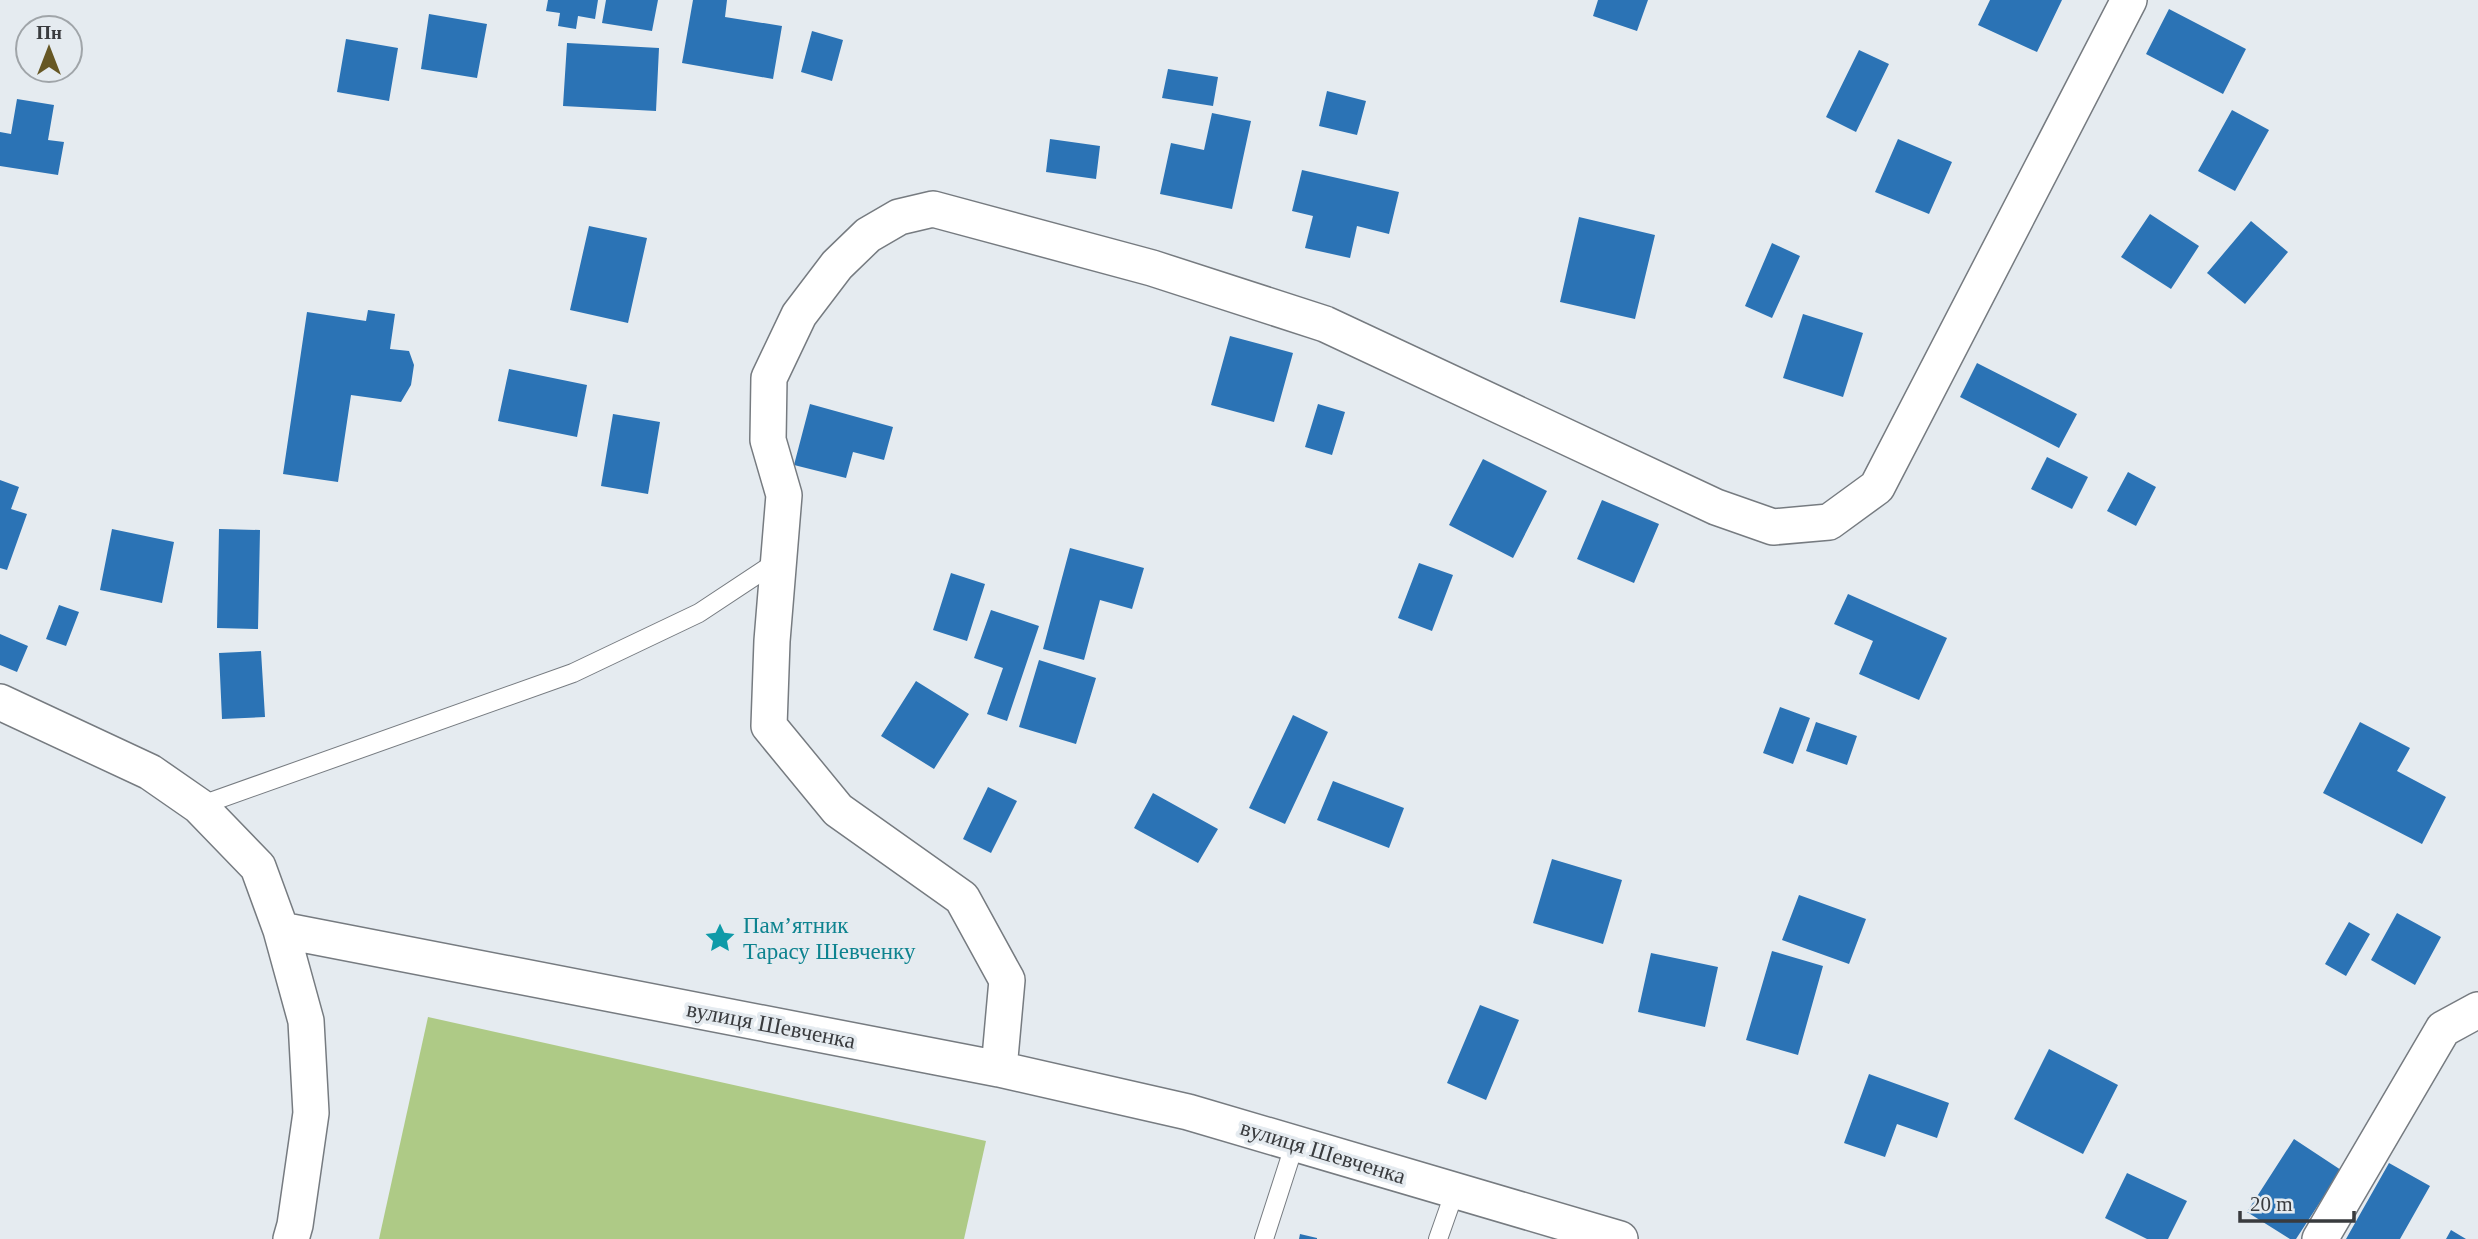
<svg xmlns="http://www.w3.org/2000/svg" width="2478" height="1239" viewBox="0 0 2478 1239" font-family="Georgia,serif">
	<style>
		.green { fill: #aeca86 }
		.building { fill: #2b73b5 }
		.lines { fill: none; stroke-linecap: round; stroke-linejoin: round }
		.service-casing { stroke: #767b80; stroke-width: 20 }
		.minor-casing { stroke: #767b80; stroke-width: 38 }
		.service { stroke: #fff; stroke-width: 18 }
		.minor { stroke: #fff; stroke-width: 35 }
		.labels { text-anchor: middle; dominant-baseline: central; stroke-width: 7; stroke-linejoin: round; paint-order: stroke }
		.culture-label { font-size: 23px; fill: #0d838f; stroke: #e5ebf0; text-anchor: start }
		.street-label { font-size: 23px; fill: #393b3e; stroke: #e5ebf0 }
	</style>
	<rect width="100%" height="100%" fill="#e5ebf0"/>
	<path class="green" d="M428,1017L986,1141L964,1239H379Z"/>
	<path class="building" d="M548,0H598L595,19L578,16L576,29L558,26L560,13L546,11Z
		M606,0H658L652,31L602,23Z
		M693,0H727L725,17L782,26L773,79L682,63Z
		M1598,0H1648L1637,31L1593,16Z
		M1990,0H2062L2037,52L1978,25Z
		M2169,9L2246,49L2223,94L2146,54Z
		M429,14L487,24L477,78L421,69Z
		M812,31L843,40L832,81L801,72Z
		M346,39L398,48L389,101L337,92Z
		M567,43L659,48L656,111L563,106Z
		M1859,50L1889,64L1856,132L1826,117Z
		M1168,69L1218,77L1213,106L1162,98Z
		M1327,91L1366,101L1357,135L1319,126Z
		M17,99L54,105L48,140L64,142L58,175L0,166V132L11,134Z
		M2232,110L2269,130L2235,191L2198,171Z
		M1212,113L1251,121L1232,209L1160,194L1171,143L1204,150Z
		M1050,139L1100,146L1096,179L1046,172Z
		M1898,139L1952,162L1929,214L1875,192Z
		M1302,170L1399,192L1389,234L1357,226L1350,258L1305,248L1313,216L1292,211Z
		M2150,214L2199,246L2171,289L2121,257Z
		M1579,217L1655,235L1635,319L1560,302Z
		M2251,221L2288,252L2245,304L2207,273Z
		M589,226L647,238L628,323L570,310Z
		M1772,243L1800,256L1772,318L1745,306Z
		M368,310L395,314L390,349L409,351L414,365L411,385L401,402L351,395L338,482L283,474L307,312L366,321Z
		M1803,314L1863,333L1843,397L1783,378Z
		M1230,336L1293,353L1274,422L1211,405Z
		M1977,363L2077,414L2059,448L1960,397Z
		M509,369L587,385L577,437L498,421Z
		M810,404L893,427L884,460L853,452L846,478L794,465Z
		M1318,404L1345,412L1332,455L1305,447Z
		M613,414L660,422L648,494L601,486Z
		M2047,457L2088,477L2072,509L2031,489Z
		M1483,459L1547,491L1513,558L1449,525Z
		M2128,472L2156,487L2136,526L2107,511Z
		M0,480L19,487L11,509L27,514L7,570L0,568Z
		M1602,500L1659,524L1634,583L1577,559Z
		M112,529L174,542L162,603L100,590Z
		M219,529L260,530L258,629L217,628Z
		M1070,548L1144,568L1132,609L1100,600L1084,660L1043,649Z
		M1419,563L1453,575L1432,631L1398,618Z
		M951,573L985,584L967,641L933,630Z
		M1848,594L1947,638L1919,700L1859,674L1873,641L1834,624Z
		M59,605L79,612L66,646L46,639Z
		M991,610L1039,626L1007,721L987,714L1003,668L974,658Z
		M0,634L28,646L17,672L0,665Z
		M261,651L265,717L222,719L219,653Z
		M1039,660L1096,678L1076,744L1019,727Z
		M916,681L969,714L934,769L881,736Z
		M1780,707L1810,718L1793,764L1763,753Z
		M1293,715L1328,732L1285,824L1249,808Z
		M1816,722L1857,736L1847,765L1806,751Z
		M2360,722L2410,748L2397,771L2446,797L2422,844L2323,793Z
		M1333,781L1404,808L1389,848L1317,820Z
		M988,787L1017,801L991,853L963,839Z
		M1153,793L1218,829L1198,863L1134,828Z
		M1552,859L1622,880L1603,944L1533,923Z
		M1799,895L1866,919L1849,964L1782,940Z
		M2397,913L2441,937L2415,985L2371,960Z
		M2349,922L2370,934L2346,976L2325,964Z
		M1772,951L1823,966L1798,1055L1746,1040Z
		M1651,953L1718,967L1705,1027L1638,1012Z
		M1480,1005L1519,1020L1486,1100L1447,1083Z
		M2049,1049L2118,1085L2083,1154L2014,1119Z
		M1869,1074L1949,1103L1937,1138L1897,1124L1885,1157L1844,1143Z
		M2294,1139L2341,1170L2296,1239H2290L2247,1212Z
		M2389,1163L2430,1186L2400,1239H2346Z
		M2127,1173L2187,1201L2168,1239H2147L2105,1218Z
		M2451,1230L2466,1239H2446Z
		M1300,1234L1317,1238V1239H1299Z"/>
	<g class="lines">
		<g class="service-casing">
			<path id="service" d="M199,806L573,673L699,613L779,560
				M1264,1239L1295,1143
				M1438,1239L1456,1188"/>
		</g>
		<g class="minor-casing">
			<path id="minor" d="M0,702L150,772L199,806L258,867L281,930L306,1021L311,1113L295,1225L291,1239
				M281,930L999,1069L1188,1112L1620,1239
				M999,1069L1007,980L962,898L838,810L769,726L772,641L784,495L768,440L769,378L799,315L837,265L868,235L899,217L933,209L1152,268L1325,324L1716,507L1773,527L1829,522L1877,487L2129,0
				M2320,1239L2443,1029L2478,1010"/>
		</g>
		<use href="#service" class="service"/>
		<use href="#minor" class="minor"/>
	</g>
	<defs>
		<g id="sight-bare" transform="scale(2.415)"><path d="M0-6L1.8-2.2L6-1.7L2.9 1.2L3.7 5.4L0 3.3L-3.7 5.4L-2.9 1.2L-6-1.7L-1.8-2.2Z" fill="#0f9aa8" stroke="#e5ebf0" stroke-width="2.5" paint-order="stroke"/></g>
	</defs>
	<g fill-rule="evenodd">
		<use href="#sight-bare" x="720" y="938"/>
	</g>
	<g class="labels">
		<g class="culture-label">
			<text x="743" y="925">Пам’ятник<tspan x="743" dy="26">Тарасу Шевченку</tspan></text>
		</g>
		<g class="street-label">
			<text transform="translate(771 1025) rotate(11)">вулиця Шевченка</text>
			<text transform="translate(1323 1152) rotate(17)">вулиця Шевченка</text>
		</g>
	</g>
	<g transform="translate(49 49)"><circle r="33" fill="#e5ebf0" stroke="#a0a5a9" stroke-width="2"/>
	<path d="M0-5L12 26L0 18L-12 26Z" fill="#665724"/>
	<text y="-10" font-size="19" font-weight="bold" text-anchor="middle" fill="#393b3e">Пн</text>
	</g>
	<path d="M2240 1211v10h114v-10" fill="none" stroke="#393b3e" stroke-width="3.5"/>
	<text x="2250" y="1211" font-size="21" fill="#393b3e" stroke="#e5ebf0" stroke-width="5" paint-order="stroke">20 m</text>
</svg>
